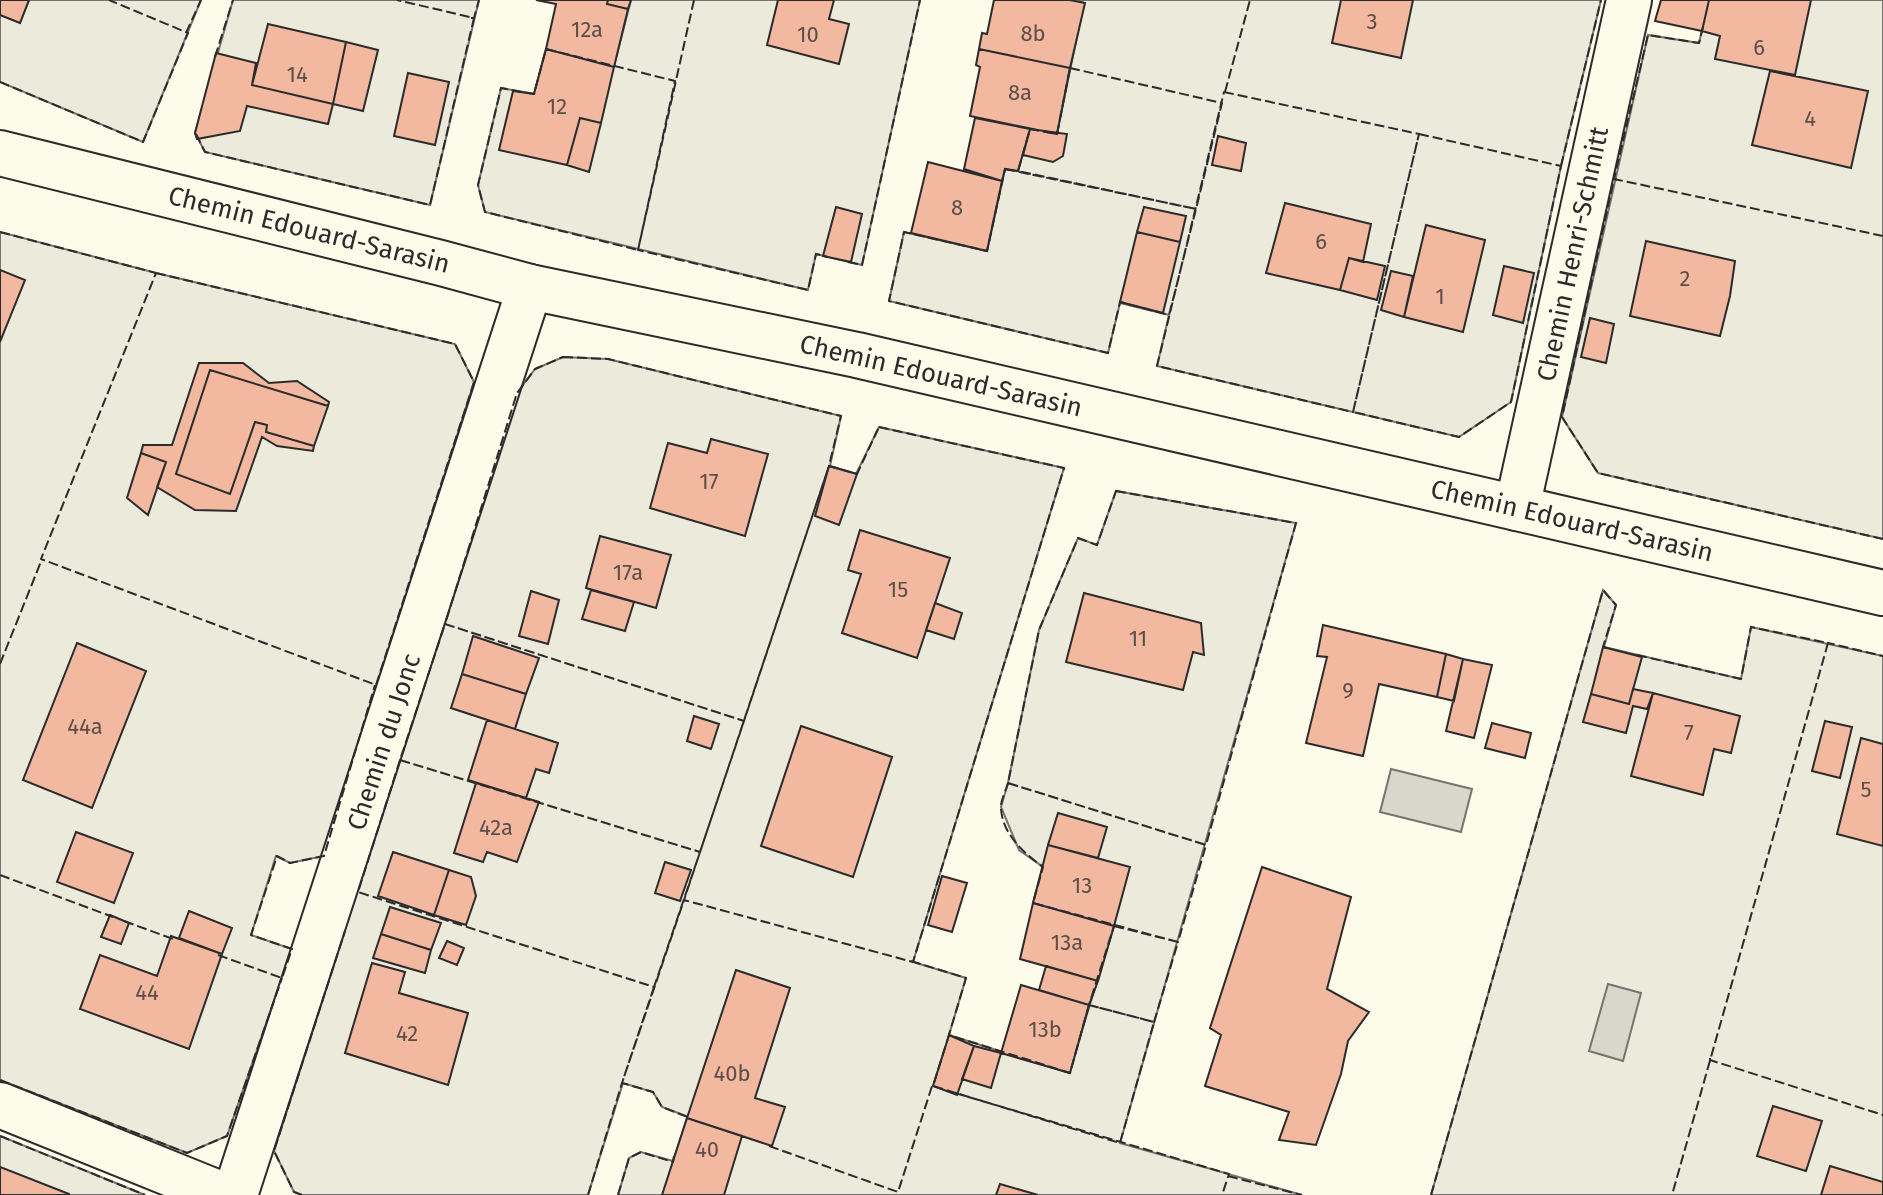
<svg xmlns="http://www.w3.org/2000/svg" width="1883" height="1195" viewBox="0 0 1883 1195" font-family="'Fira Sans',sans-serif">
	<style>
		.green { fill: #ecebdb; stroke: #74746e; stroke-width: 2 }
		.water { fill: #d8d7c9; stroke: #74746e; stroke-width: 2 }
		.building { fill: #f2b8a0; stroke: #2b2b2b; stroke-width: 2 }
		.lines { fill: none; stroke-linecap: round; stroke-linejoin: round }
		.street-casing { stroke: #2b2b2b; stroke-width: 48 }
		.secondary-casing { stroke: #2b2b2b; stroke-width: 48 }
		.street { stroke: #fdfbea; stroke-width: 44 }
		.secondary { stroke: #fdfbea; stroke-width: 44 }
		.fence { stroke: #2b2b2b; stroke-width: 2; stroke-dasharray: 10 4; stroke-linecap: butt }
		.labels { text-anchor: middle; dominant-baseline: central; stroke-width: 6; stroke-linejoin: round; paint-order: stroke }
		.number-label { font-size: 22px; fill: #5d4e48 }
		.street-label { font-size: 26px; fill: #2b2b2b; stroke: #fdfbea }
	</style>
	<rect width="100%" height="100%" fill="#fdfbea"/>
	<path class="green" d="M29,0H201L143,142L0,82V15L20,23Z
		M233,0H479L430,205L205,152L195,133Z
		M631,0H920L862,265L816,254L808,290L485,212L478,185L501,88L534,94L546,49L614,66Z
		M1076,0H1601L1561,166L1511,402L1459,437L1157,366L1169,315L1120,303L1108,353L889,301L904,232L987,251L1005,169L1018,171L1030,129L1057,133L1084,3Z
		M1709,0H1883V539L1598,473L1562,417L1648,35L1699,43Z
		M0,232L156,273L455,344L474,382L324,856L290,863L276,856L251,935L292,949L227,1136L187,1153L0,1080Z
		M563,357L608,359L841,416L830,466L856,474L879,427L1064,468L913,962L966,978L949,1035L1069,1073L1114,926L1033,903L1043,867L1019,850L1001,807L1008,783L1039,630L1078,538L1097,545L1116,491L1296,523L1120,1143L1302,1195H618L629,1158L641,1152L673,1161L687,1118L705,1123L662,1107L653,1092L623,1083L588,1195H302L294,1192L274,1151L517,393L535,369Z
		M1603,590L1616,605L1604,647L1741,679L1751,627L1883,656V1195H1431Z
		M0,1136L145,1195H0Z"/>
	<path class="water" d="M1391,769L1472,789L1461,832L1380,812Z
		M1608,984L1641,993L1623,1061L1589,1051Z"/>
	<path class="building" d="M0,0H29L20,23L0,15Z
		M536,0H608L607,4L628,9L614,67L546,49L556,4Z
		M608,0H631L628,9L607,4Z
		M778,0H834L829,19L849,24L839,64L767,45Z
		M994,0H1070L1085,3L1070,68L979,49L982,33L987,34Z
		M1341,0H1413L1401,58L1332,43Z
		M1661,0H1709L1702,31L1655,21Z
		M1709,0H1811L1795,75L1715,59L1720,36L1702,31Z
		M268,24L346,42L333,104L252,85Z
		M346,42L378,50L363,111L333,104Z
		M546,49L614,67L601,123L580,118L567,165L499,150L513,91L534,94Z
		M979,49L1070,68L1057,134L970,116L980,67L976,65Z
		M216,53L256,63L252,85L333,104L328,124L247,106L240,131L197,139L195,133Z
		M1770,71L1868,91L1851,168L1752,145Z
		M408,73L449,82L435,145L394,136Z
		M580,118L601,123L589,172L567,165Z
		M975,118L1030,129L1018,171L1005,169L1002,181L964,169Z
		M1030,129L1067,134L1063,156L1053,162L1023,155Z
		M1218,136L1246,143L1241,171L1212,165Z
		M928,162L1002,181L987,251L911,233Z
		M1285,203L1371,224L1363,262L1349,258L1340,290L1266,273Z
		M836,207L862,214L851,262L823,256Z
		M1144,207L1186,216L1180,242L1137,232Z
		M1426,225L1485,240L1463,332L1404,317Z
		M1137,232L1180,242L1163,313L1120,302Z
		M1646,241L1735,261L1730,296L1720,336L1630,316Z
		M1349,258L1385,266L1377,300L1340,290Z
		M1504,266L1534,273L1523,323L1493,315Z
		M0,270L25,280L0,342Z
		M1391,271L1413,276L1404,317L1381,310Z
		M1590,318L1614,324L1606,363L1581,357Z
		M199,363H243L269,383L297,381L329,402L328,406L210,370L176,474L230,494L255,422L267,425L266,432L314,446L313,451L277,446L262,437L236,511L195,510L157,487L166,462L141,453L143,445H172Z
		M210,370L328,406L314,446L266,432L267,425L255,422L230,494L176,474Z
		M711,439L768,454L745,536L650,508L668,443L707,453Z
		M141,453L166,462L148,515L127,498Z
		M829,466L857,474L839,525L815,516Z
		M860,530L950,558L917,658L842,633L861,574L848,570Z
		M600,536L671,555L656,608L586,588Z
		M591,590L634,602L625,631L582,619Z
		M531,591L559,600L548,644L519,636Z
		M1084,593L1201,623L1204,655L1193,652L1183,690L1066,662Z
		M935,603L962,613L954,639L926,630Z
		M1323,625L1446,654L1437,697L1379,684L1363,756L1306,743L1327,657L1317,656Z
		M473,636L539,658L526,694L462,674Z
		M77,643L146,671L92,808L23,780Z
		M1603,647L1642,657L1629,704L1591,694Z
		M1446,654L1463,659L1454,701L1437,697Z
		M1463,659L1492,665L1474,738L1446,731Z
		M462,674L526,694L515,729L451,708Z
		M1633,689L1653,693L1647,709L1633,706L1626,733L1583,722L1591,694L1629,704Z
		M1653,693L1740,716L1731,753L1714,749L1703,795L1631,776Z
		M694,716L719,724L711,749L687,741Z
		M487,720L558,743L549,773L536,769L526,798L468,780Z
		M1825,721L1852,727L1840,778L1812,771Z
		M1492,723L1531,733L1525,758L1485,748Z
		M801,726L892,757L853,877L761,846Z
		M1861,738L1883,744V846L1837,834Z
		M476,783L539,802L517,862L487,852L483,862L454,853Z
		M1058,813L1107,827L1098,858L1048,845Z
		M76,832L133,853L114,903L57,882Z
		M1048,845L1130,867L1114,926L1033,903Z
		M393,852L449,870L434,915L378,896Z
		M665,862L691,870L680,901L655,893Z
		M1262,867L1351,897L1327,989L1369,1012L1348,1041L1341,1074L1316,1145L1279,1140L1289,1112L1205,1086L1221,1035L1210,1028Z
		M449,870L471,877L476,896L466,925L434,915Z
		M942,876L967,883L952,932L928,925Z
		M1033,903L1114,926L1098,981L1020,959Z
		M390,907L441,923L431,950L381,934Z
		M189,911L232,928L222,954L179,938Z
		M110,915L129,923L121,944L101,937Z
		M381,934L431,950L425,973L373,958Z
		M171,936L222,954L189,1049L80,1009L100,955L157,976Z
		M447,941L464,948L457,965L439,958Z
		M372,963L405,972L399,993L468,1013L448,1085L345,1053Z
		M1046,966L1098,981L1089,1005L1039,990Z
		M736,970L790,988L755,1098L785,1107L772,1146L687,1118Z
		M1021,985L1089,1005L1070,1073L1001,1053Z
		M949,1035L974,1046L957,1095L933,1086Z
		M974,1046L1001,1053L991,1088L962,1079Z
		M1773,1106L1822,1121L1806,1171L1757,1156Z
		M687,1118L742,1136L724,1195H662Z
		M1830,1166L1883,1182V1195H1821Z
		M0,1167L69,1194V1195H0Z
		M1000,1184L1038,1195H996Z"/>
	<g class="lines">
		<g class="street-casing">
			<path id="street" d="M1517,508L1629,0
				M0,1105L223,1195
				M235,1195L530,287"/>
		</g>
		<g class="secondary-casing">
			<path id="secondary" d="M0,153L441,263L530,287L857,355L1883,593"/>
		</g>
		<use href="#street" class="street"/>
		<use href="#secondary" class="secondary"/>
		<path class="fence" d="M694,0L638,250L808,290L816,254L828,257
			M471,18H474L479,0
			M186,33L201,0
			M546,49L675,81L638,250L485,212L478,185L501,88L534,94Z
			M215,57L233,0
			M1070,68L1222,103L1196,209L1018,171L1030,129L1057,134Z
			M0,82L143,142L188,33L109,0
			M1224,92L1419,134L1353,412L1157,366Z
			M1225,92L1250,0
			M196,134L205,152L430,205L474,18L397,0
			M1419,134L1561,166L1511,402L1459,437L1353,412Z
			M1561,166L1601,0
			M1005,169L1196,209L1169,315L1120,302L1108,353L889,301L904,232L987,251Z
			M1617,180L1614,179L1648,35L1699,43L1703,27
			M0,232L156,273L155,276
			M1883,236L1614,179L1562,417L1598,473L1883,539
			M848,262L862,265L920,0
			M156,273L455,344L474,382L376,685L41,559Z
			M563,357L608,359L841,416L829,466L744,721L445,624L517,393L535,369Z
			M879,427L1064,468L913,962L684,900L829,466L857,474Z
			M1116,491L1296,523L1206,845L1008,783L1039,630L1078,538L1097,545Z
			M445,624L744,721L700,852L400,760Z
			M1827,646L1828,643L1883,656
			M1637,655L1741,679L1751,627L1828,643L1672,1195
			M0,664L42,559
			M400,760L700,852L654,987L358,892Z
			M1008,783L1206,845L1178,942L1033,903L1043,867C1024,853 1003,835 1001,809C1000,801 1006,791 1008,783Z
			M0,875L113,917
			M124,921L173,939
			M1114,926L1178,942L1154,1022L1089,1005Z
			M218,955L282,978L292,949L251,935L277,856L290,863L324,856L375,685
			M911,961L966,978L948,1038
			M654,987L622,1083L653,1092L662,1107L690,1118
			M1089,1005L1154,1022L1120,1143L933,1086L949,1035L1070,1073Z
			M1710,1058V1060L1883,1115
			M0,1080L187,1153L227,1136L282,978
			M955,1093L1229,1174L1222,1195
			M0,1136L145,1195
			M769,1146L898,1192L933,1083
			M1228,1176L1302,1195
			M302,1195L294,1192L274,1151L345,931
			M588,1195L622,1083L684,900L687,901
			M618,1195L629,1158L641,1152L673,1162L674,1156
			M1431,1195L1603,590L1616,605L1603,647L1606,648"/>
	</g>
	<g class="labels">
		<g class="number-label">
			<text x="1372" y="21">3</text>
			<text x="587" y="29">12a</text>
			<text x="1033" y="33">8b</text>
			<text x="808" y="34">10</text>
			<text x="1759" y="47">6</text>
			<text x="297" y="74">14</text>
			<text x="1020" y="92">8a</text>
			<text x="557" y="106">12</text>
			<text x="1810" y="118">4</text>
			<text x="957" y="207">8</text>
			<text x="1321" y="241">6</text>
			<text x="1685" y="278">2</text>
			<text x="1440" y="296">1</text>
			<text x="709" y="481">17</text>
			<text x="628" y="572">17a</text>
			<text x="898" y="589">15</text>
			<text x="1138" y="638">11</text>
			<text x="1348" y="690">9</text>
			<text x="85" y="726">44a</text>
			<text x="1689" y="732">7</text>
			<text x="1866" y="789">5</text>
			<text x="496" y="827">42a</text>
			<text x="1082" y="885">13</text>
			<text x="1067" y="942">13a</text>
			<text x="147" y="992">44</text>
			<text x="1045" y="1029">13b</text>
			<text x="407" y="1033">42</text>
			<text x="732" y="1073">40b</text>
			<text x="707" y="1149">40</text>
		</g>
		<g class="street-label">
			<text transform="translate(309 230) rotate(14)">Chemin Edouard-Sarasin</text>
			<text transform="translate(1573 254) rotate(-78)">Chemin Henri-Schmitt</text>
			<text transform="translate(941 376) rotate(13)">Chemin Edouard-Sarasin</text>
			<text transform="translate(1572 521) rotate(13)">Chemin Edouard-Sarasin</text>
			<text transform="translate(384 742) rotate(-72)">Chemin du Jonc</text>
		</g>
	</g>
</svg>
